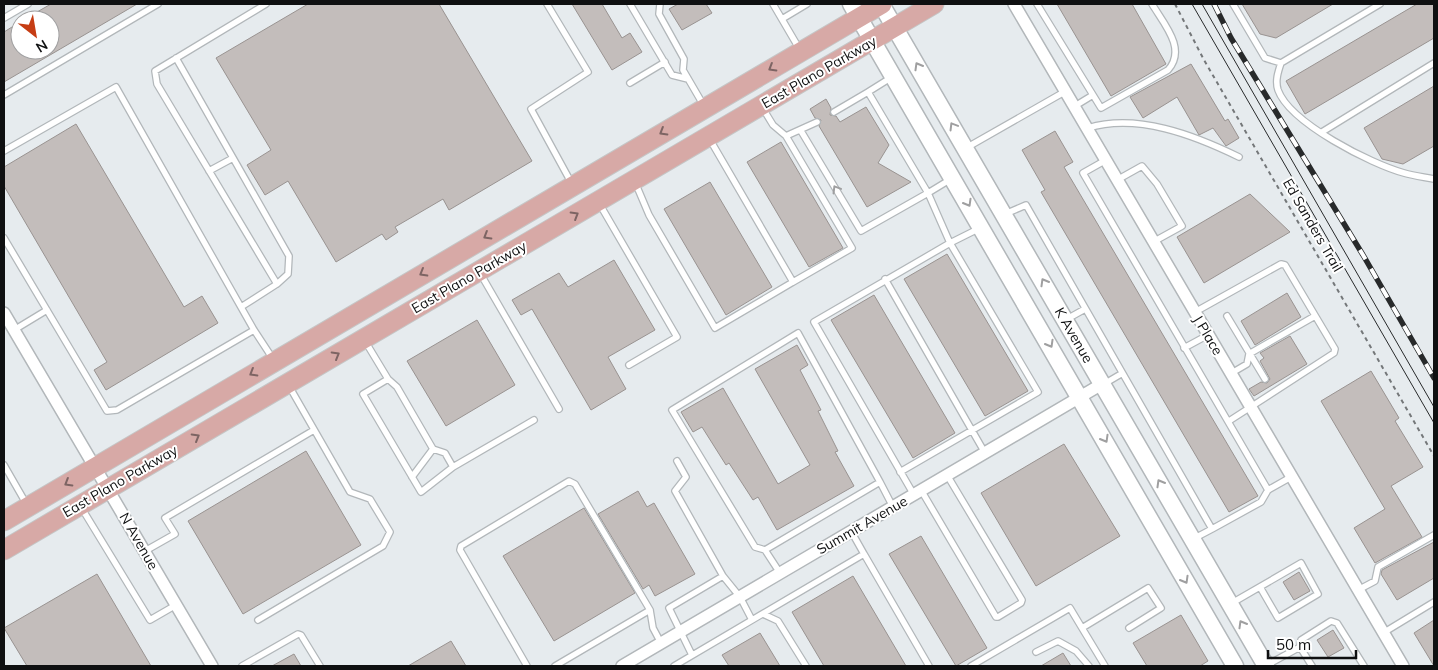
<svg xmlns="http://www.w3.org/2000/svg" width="1438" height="670" viewBox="0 0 1438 670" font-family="Mulish,sans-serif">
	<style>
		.building { fill: #c3bdbb; stroke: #999391 }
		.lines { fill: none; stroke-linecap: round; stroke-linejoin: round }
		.lane-casing { stroke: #b2b7ba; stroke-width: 8 }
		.street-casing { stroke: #b2b7ba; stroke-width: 14 }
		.secondary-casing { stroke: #b2b7ba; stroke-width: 19 }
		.primary-casing { stroke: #c5c6c6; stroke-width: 21 }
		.path { stroke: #747779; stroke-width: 2; stroke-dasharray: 4 4; stroke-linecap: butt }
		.lane { stroke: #fff; stroke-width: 5.5 }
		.street { stroke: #fff; stroke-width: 11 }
		.secondary { stroke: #fff; stroke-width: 16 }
		.primary { stroke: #d7a9a6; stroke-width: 19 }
		.tram { stroke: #282a2b; stroke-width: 1 }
		.rail-casing { stroke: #282a2b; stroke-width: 5.5 }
		.rail { stroke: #fff; stroke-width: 4; stroke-dasharray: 11; stroke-linecap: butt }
		.oneway { stroke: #9f9fa0 }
		.oneway2 { stroke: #7d6463 }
		.labels { text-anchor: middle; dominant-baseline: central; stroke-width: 4; stroke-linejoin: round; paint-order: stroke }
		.street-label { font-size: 14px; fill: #0f1011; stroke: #fff }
	</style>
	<rect width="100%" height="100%" fill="#e6ebee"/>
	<path class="building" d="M51,4H137L4,82V32L20,22V50H50V20H23Z
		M308,4H439L532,161L449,210L443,199L395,227L398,232L386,240L382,234L336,262L288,181L265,195L247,165L271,150L216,58Z
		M572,4H602L622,38L630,33L642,52L612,70Z
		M678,4H706L712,13L682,30L669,9Z
		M1057,4H1132L1166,64L1111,96Z
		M1242,4H1333L1276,38L1260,34Z
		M1417,4H1434V38L1305,114L1286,81Z
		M1191,64L1225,121L1228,119L1239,138L1226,146L1213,128L1199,135L1177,97L1143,118L1130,97Z
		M1434,86V146L1403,164L1382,159L1364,128Z
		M826,99L831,108L830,115L836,116L840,122L866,107L889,145L878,163L911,182L867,207L819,126L821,120L815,118L810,109Z
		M76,124L184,307L202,296L218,323L106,390L94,370L107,362L4,186V167Z
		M1055,131L1073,162L1064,167L1258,496L1229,512L1041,192L1045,190L1022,150Z
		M781,142L843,248L809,267L747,162Z
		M710,182L772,287L726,315L664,209Z
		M1250,194L1290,232L1204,283L1177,237Z
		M947,254L1028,391L985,416L904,279Z
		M614,260L655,330L608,357L626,389L591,410L532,309L521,315L512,300L559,273L568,287Z
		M1287,293L1301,317L1255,345L1241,321Z
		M874,295L955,433L913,458L831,320Z
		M477,320L515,385L446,426L407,361Z
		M1290,336L1307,364L1254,396L1249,389L1261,382L1267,383L1270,379L1260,361L1264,358L1260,353Z
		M797,345L808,365L800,370L821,410L818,411L838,451L835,452L854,486L777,530L758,497L753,500L729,463L726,465L702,427L693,432L681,412L723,388L778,484L810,465L755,369Z
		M1371,371L1399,418L1395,421L1423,467L1391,486L1422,537L1375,563L1354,528L1385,509L1321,401Z
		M1064,444L1120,536L1036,586L981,493Z
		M306,451L361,545L243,614L188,521Z
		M638,491L647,507L654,503L695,574L655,596L649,585L643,589L598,514Z
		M584,508L635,593L554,641L503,556Z
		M921,536L987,648L956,666L889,554Z
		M1434,542V578L1397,600L1381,574L1382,570Z
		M1299,572L1310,591L1294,600L1283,582Z
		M97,574L151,666H27L4,628Z
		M853,576L906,666H824L792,612Z
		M1181,615L1208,661L1200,666H1147L1133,643Z
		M1434,620V666L1414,633Z
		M1333,630L1344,648L1328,657L1317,640Z
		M760,633L780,666H729L722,655Z
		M451,641L466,666H408Z
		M1063,653L1071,666H1041Z
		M294,654L301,666H272Z"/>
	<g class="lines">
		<g class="lane-casing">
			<path id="lane" d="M547,4L588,72L531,109L572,184
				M630,4L672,75L688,79
				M660,4L659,14L684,59L683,70L704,106
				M773,4L800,50
				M1037,4L1101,108L1168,70C1187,49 1164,24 1152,4
				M1233,4L1265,58L1281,63
				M1380,4L1281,63C1278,72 1275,81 1278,90C1290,123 1371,164 1404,173C1414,176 1424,177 1434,179
				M4,18L28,4
				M782,19L807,4
				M176,58L289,256L288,274L277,284
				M892,77L868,92L928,193L951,179
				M630,83L665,62
				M4,95L158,4
				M1075,106L1093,95
				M762,107L773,125L786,136L852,248L793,282
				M834,112L868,92
				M1088,128C1137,113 1194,135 1239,157
				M801,131L861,231L928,193L950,243L1038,392L900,472
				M1322,132L1434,63
				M786,136L817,122
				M966,148L1066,91
				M4,151L116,87L254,330L273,359
				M1106,160L1083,173L1268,490L1291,477
				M209,171L233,158
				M1117,180L1142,166L1157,184L1182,226L1153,242
				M635,182L649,215L715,328L793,282L709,138
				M599,203L677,337L629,365
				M1005,214L1026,205L1212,529L1193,539
				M4,238L107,411L117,410L254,330
				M480,273L559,409
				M885,279L985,453
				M241,307L277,284L157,84L155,71L266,4
				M1195,312L1281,264L1285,265L1335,349L1334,353L1229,421
				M1227,316L1265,379
				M1067,319L1085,309
				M14,330L47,310
				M365,341L388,379L397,387L433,449L412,477
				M1184,348L1208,335
				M1230,374L1247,364L1249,354L1315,316
				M388,379L363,394L421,492L453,467L534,420
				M1104,384L1121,374
				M433,449L445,453L453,467
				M677,461L686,477L675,491L723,576
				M4,465L27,505
				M921,490L996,617H998L1021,603L1022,600L947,475
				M914,495L814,322L950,243L980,228
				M81,507L150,620L176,605
				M1212,529L1261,502L1268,490
				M765,550L755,547L672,410L798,333L880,482
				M145,551L175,534L165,518L314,430
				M864,554L929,666
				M780,573L765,550L880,482L893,507
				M1358,590L1375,581L1378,567L1434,535
				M1232,603L1301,563L1318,594L1278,618L1260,587
				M763,614L778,621L806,666
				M258,620L383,546L390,532L370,499L350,492L289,386
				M1383,633L1434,602
				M1036,652L1058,641L1076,651L1089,666
				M692,655L669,608L723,576L740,597L752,620
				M1267,665L1300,647
				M242,666L298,634L301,635L320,666
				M527,666L460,550L461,546L569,481L575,484L650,610L653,628L661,643
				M555,666L650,610
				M674,666L864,554L851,531
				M971,666L1070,608L1082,628
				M1105,666L1082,628L1148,588L1161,608L1129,628
				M1312,666L1300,647L1301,640L1331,621L1337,623L1364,666"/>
		</g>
		<g class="street-casing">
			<path id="street" d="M1014,4L1403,666
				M4,313L212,666
				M622,666L1102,384"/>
		</g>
		<g class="secondary-casing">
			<path id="secondary" d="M851,4L1235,666
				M881,4L1266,666"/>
		</g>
		<g class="primary-casing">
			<path id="primary" d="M4,521L882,4
				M4,550L934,4"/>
		</g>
		<path class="path" d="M1175,4L1204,60L1434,456"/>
		<use href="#lane" class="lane"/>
		<use href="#street" class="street"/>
		<use href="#secondary" class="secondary"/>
		<use href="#primary" class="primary"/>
		<path class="tram" d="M1192,4L1434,423
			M1202,4L1434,407"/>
		<g class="rail-casing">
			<path id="rail" d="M1214,4L1231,38L1363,255L1434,378"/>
		</g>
		<use href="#rail" class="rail"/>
	</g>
	<defs><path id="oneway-chevron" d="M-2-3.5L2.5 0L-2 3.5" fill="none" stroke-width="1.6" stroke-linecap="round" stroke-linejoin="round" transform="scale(1.25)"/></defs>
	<g class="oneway">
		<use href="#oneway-chevron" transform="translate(918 66) rotate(-120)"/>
		<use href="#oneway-chevron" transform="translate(953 126) rotate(-121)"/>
		<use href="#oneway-chevron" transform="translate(836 189) rotate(-121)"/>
		<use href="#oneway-chevron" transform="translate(968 203) rotate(60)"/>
		<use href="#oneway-chevron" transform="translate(1044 282) rotate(-120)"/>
		<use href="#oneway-chevron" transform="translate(1050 344) rotate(60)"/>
		<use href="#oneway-chevron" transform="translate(1105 439) rotate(60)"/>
		<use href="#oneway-chevron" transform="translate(1160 483) rotate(-120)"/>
		<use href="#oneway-chevron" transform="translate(1185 580) rotate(60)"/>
		<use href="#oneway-chevron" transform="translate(1242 624) rotate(-120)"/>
	</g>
	<g class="oneway2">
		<use href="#oneway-chevron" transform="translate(772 68) rotate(149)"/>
		<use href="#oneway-chevron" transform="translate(663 132) rotate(149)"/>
		<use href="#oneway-chevron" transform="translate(575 215) rotate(-31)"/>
		<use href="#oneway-chevron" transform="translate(487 236) rotate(149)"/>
		<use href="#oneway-chevron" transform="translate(423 273) rotate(150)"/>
		<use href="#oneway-chevron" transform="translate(336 355) rotate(-30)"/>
		<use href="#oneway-chevron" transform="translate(253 373) rotate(149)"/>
		<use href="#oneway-chevron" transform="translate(196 437) rotate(-30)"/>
		<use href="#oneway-chevron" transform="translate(68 483) rotate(149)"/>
	</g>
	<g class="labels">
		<g class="street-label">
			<text transform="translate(819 72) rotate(-30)">East Plano Parkway</text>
			<text transform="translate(1313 225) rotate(60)">Ed Sanders Trail</text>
			<text transform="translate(469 277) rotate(-30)">East Plano Parkway</text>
			<text transform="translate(1074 335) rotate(60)">K Avenue</text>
			<text transform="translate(1208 335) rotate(59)">J Place</text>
			<text transform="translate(120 481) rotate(-30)">East Plano Parkway</text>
			<text transform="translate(862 525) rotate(-30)">Summit Avenue</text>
			<text transform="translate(139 541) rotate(60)">N Avenue</text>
		</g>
	</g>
	<rect width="1438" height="670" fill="none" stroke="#0f1011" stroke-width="10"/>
	<g transform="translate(35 35) rotate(149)"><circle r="24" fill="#ffffff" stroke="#9f9fa0"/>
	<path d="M0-4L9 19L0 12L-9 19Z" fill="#c63d14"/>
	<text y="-8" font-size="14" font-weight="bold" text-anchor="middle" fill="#0f1011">N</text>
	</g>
	<path d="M1268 650v8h88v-8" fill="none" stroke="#0f1011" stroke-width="2.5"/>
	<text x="1276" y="650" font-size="15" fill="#0f1011" stroke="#ffffff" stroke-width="4" paint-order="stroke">50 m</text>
</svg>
